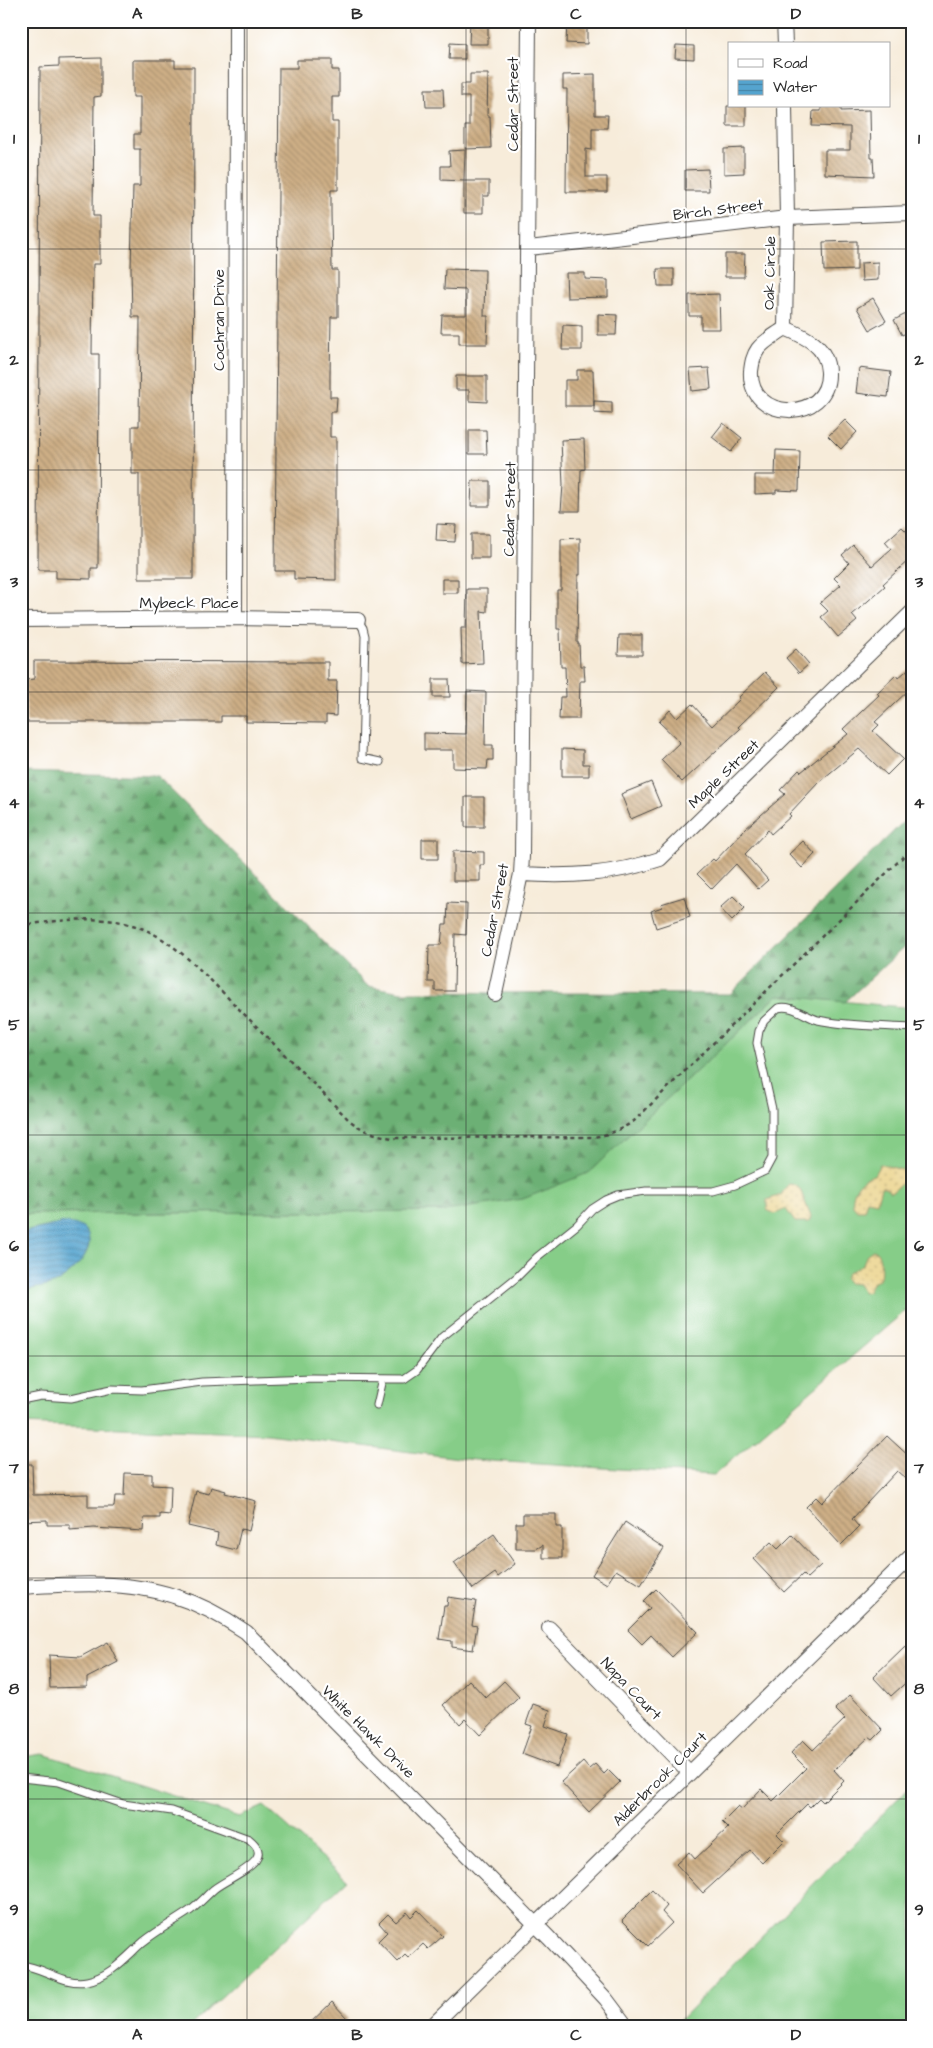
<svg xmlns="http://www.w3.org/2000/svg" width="933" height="2048" viewBox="0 0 933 2048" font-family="'Architects Daughter',sans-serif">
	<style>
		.grass { fill: #86cd88; stroke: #587c5a }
		.forest { fill: url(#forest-firs); stroke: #4c6e50 }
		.sand { fill: url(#sand-dots); stroke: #8c8264 }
		.water { fill: url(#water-rules); stroke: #40687d }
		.building { fill: url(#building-back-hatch) }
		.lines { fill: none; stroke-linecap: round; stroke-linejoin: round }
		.service-casing { stroke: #4a4845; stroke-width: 9 }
		.minor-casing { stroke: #4a4845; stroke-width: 16 }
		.path { stroke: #4a4845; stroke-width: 2.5; stroke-dasharray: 4 4; stroke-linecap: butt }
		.service { stroke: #fff; stroke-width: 7 }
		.minor { stroke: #fff; stroke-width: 14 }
		.grid { fill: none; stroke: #2b2b2b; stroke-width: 1; stroke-opacity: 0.55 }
		.labels { text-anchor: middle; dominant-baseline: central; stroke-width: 4.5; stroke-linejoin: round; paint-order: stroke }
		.street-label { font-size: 15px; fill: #2b2b2b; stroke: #fff }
		.neatline { fill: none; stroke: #2b2b2b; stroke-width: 2 }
		.grid-label { font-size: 16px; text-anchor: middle; font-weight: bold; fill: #2b2b2b }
	</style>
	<defs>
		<pattern id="forest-firs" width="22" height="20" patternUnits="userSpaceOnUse" patternTransform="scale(1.25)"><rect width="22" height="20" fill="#6cb074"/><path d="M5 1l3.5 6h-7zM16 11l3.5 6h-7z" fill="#598f5f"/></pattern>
		<pattern id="sand-dots" width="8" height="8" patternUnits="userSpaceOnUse" patternTransform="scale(1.25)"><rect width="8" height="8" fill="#eeda9e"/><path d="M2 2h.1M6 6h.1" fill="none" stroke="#cb8" stroke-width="1.8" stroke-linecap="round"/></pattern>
		<pattern id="water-rules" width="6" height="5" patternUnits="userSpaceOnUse" patternTransform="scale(1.25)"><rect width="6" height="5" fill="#55a4cf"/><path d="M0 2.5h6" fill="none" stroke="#4786a8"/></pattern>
		<pattern id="building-back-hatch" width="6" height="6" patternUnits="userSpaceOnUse" patternTransform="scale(1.25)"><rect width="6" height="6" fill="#ceaf86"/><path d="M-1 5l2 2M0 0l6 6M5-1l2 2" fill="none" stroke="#a78f6e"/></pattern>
	</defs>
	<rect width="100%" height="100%" fill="#fff"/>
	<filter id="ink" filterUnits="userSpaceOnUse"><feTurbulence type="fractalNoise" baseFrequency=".02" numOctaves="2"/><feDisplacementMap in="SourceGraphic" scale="10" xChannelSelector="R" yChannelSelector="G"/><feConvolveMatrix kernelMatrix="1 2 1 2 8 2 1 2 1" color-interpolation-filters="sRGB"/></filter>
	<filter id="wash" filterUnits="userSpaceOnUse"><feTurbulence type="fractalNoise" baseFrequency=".0096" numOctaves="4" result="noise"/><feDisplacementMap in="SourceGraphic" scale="20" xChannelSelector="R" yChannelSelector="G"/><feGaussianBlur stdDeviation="1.12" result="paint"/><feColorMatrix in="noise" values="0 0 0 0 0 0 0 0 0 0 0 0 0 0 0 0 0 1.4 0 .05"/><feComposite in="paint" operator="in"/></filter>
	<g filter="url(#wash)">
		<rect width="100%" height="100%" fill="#f7ecda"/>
		<path class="grass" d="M778,995L912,1008V1305L714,1475L475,1460L267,1434L21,1424V1294L33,1288L47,1286L66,1275L62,1223L21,1233V1214L445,1211L588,1173Z
			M43,1754L239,1817L264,1806L347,1880L189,2027H21V1757Z
			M912,1784V2027H673Z"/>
		<path class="forest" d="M21,772L157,776L368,986L402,992L730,994L912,813V940L845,1002L778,995L588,1173L523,1199L445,1211L21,1214Z"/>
		<path class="sand" d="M880,1164L902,1170L912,1167V1186C898,1179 900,1189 891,1192L885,1187H881L877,1202L867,1200L864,1210H857L853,1205C851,1191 860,1178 874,1175Z
			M789,1184L795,1185L800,1189L811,1217L809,1222H795L786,1209L775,1214L767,1210V1200L781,1195L785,1188Z
			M873,1250L877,1252C881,1258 882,1274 879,1280L872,1283L868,1292L863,1293L858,1284L848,1283L845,1278L848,1273L863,1264L867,1254Z"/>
		<path class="water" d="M62,1223C73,1223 87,1225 89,1239C92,1257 63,1282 47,1286C37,1288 30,1288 21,1294V1233Z"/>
		<g id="blocks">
			<path class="building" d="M470,21H488V44H469Z
				M567,22H587V44L566,43Z
				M450,43L465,44V59H449Z
				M676,45L694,46V59L675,58Z
				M101,58V96L94,97L93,216H100V264H93L92,354H99L98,568H91V579L56,578V570H38L40,67L59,66V59Z
				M133,60H175V67H194L193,579H139V474H132V426H139L140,317H132L131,269L133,186H140V149H134V134H140V97H133Z
				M297,60H332V70H339V97H332V122H338V190H331V212L332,270H338V317H331L330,375V397H337L336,412H330V437H336V580L294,579V571H275L279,68H297Z
				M470,74H488L487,116H490L491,148L465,149V126H469V97H461V84H470Z
				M595,74V115H608L607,128H592V150L586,149V177H607V192H566L567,89H563V75Z
				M425,89H443L444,107H426Z
				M727,106H746V126H727Z
				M821,106H841V111L870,110L871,158H873L874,176L825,174V150H850V127L812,126L813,111H821Z
				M744,148V173L724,174V149Z
				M465,150L464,181L441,180V166H450L449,151Z
				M708,169L709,191H685V170Z
				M464,181H489V196H483V213H464Z
				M857,241V270L824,271L823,242Z
				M725,254H745L744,277H725Z
				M878,262V280L862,281L861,263Z
				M445,269L485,270L484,316H488L487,344H459V333H441L442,315H466V290L444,289Z
				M657,269H674V286H658Z
				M566,273H585V279L608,280V297L567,298Z
				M719,294L720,329H701V316H689V295Z
				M873,298L886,321L870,330L857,308Z
				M912,311V330L902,335L894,320Z
				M598,314L617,315L616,335H598Z
				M563,325L582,326V350H562Z
				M709,368L711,389L692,391L690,369Z
				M859,368L891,372L888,397L856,393Z
				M577,370H593L594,406H565V380H577Z
				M456,376H487V402L469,401V390H456Z
				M594,401L612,402V414L594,413Z
				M845,420L857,432L841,449L828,436Z
				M723,423L742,438L731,452L712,437Z
				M469,430H486L487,454H469Z
				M584,439L585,469L581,470L580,511H561L563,485L561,440Z
				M776,450L800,451L799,491L776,490V493L755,494V475H775Z
				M472,481H490V506H471Z
				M437,524L456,525L455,542L436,541Z
				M902,527L912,537V557L883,584L885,586L852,615L857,621L838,637L821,617L828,611L820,603L841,585L834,578L849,563L842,555L853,545L872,566L891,549L885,542Z
				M471,534H489V558H471Z
				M580,538V575H578L577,643H579L580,666H584L585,681H580L579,719H559L560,697H566L565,667H561L560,629H557V590H561V539Z
				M442,579H458V593H442Z
				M467,589H487V612L481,611L483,663L462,664L461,628H466Z
				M619,635H642V655H618Z
				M796,649L809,664L799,673L786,658Z
				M34,661L328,662V681H337L336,716L326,715V723L246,722V716H221V722H26L25,680L34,679Z
				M912,666V687L875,722L879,725L873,731L903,759L887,775L859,749L819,782L789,814L791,816L771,834L768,830L745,854L768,880L758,889L736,864L712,889L697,874L713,859L715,861L745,829L785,794L780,790L799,770L801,772L848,734L843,729L879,695L877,693L896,675L898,678Z
				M765,672L779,687L738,727L740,729L682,782L661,760L680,742L659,722L670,710L677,718L692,704L712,726L740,699L739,697Z
				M433,679H449L450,697H433Z
				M467,691L486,692L485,745H493V760H488L487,769L453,768V750H424V733L466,734Z
				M562,749L583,750V764H589V776H562Z
				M651,782L661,806L631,819L621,794Z
				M465,797H484V827H465Z
				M422,839H438V859H422Z
				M803,841L815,854L802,868L789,854Z
				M453,851L484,852V865H480V881H453Z
				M733,896L745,908L732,921L720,908Z
				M684,897L690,917L656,928L651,911L662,907L661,904Z
				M448,903L467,904L466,935L455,934L454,991H435V982H428L429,945H441L443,924H447Z
				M887,1436L912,1459V1473L906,1479L897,1471L852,1519L859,1527L841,1545L806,1507L816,1497L822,1503Z
				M21,1464H32L33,1495L88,1494V1507H114L115,1496H124L125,1473L152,1474V1485L171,1486L170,1515L160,1514V1518H144L143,1531L94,1528L70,1530V1525H47V1520L21,1521Z
				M211,1487L226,1491L225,1493L256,1501L249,1531L241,1529L236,1550L216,1545L218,1533L188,1526L196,1491L209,1494Z
				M523,1514H556V1527H562V1558H543V1545L536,1549H516V1523H523Z
				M625,1522L664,1548L641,1585L616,1570L607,1584L592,1575Z
				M494,1534L515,1564L498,1577L495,1573L473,1589L454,1563Z
				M792,1535L821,1565L807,1578L803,1574L784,1592L753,1559L771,1542L778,1549Z
				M656,1589L698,1632L672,1657L651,1635L642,1644L628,1630L650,1608L644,1601Z
				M448,1597L476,1601L472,1625L477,1626L473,1650L452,1647V1641L439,1639L444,1606H447Z
				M108,1642L118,1662L87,1678V1687L50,1688L49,1655L80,1657Z
				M905,1646L912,1652V1677L891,1696L873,1677Z
				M469,1680L486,1698L504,1681L519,1697L480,1735L465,1719L460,1724L443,1705Z
				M850,1695L883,1730L873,1740L869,1737L834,1770L844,1781L823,1802L819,1798L810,1807L807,1804L777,1834L784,1841L762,1863L750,1850L703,1893L676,1864L689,1852L695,1859L728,1828L722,1822L738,1806L742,1809L761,1789L773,1801L806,1768L791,1753L803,1740L813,1750L845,1719L835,1709Z
				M533,1704L550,1710L545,1726L568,1734L557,1767L522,1754L532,1726L526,1724Z
				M583,1762L589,1769L595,1764L604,1774L608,1770L620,1782L589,1812L561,1782Z
				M652,1890L667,1906L662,1912L672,1923L648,1946L622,1920Z
				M418,1910L443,1936L428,1949L423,1944L408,1958L405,1955L398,1962L378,1941L387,1932L379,1923L388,1914L396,1922L407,1912L411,1917Z
				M332,2002L348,2019L339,2027H306Z"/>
		</g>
	</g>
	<g filter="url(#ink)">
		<use href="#blocks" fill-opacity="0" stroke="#4a4845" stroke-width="1"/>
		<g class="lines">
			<g class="service-casing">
				<path id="service" d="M358,620L363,628L365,636L362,758L380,762
					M21,1400L41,1396L71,1398L112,1389L142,1390L202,1382L312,1378L404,1379L417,1370L442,1337L517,1277L537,1257L577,1225L592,1209L606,1200L618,1195L646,1191H713L735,1185L765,1171L772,1158V1109L757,1043L759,1031L764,1021L778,1008C791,1004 805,1016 818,1020C844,1026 884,1026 912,1028
					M377,1405L383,1379
					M21,1778L59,1782L123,1804L172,1811L249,1839C255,1844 261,1850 257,1858C252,1869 224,1881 214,1889C206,1896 199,1904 191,1910C175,1921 158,1930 143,1942C126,1957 111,1976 87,1981C65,1986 44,1967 21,1965"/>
			</g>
			<g class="minor-casing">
				<path id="minor" d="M784,21L785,44
					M529,248L787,218L912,213
					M785,328C806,337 827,346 828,372C830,423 748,423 751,371C752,363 753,356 758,349C765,340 776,335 785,328Z
					M785,328L787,218L785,106
					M235,618L236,21
					M21,620L235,618L358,620
					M521,874C570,877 613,875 660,859L912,612
					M495,994L521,874L522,856L529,21
					M21,1587C71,1584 126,1580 174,1596C200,1604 224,1617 246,1632L549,1938L606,1999L627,2027
					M549,1628L690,1773
					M431,2027L912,1555"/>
			</g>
			<path class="path" d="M21,925C61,921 103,913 141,928C176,941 213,983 240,1010C276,1046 313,1083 349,1120C363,1131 376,1135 393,1138L593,1137C609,1135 620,1130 634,1121L912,848"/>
			<use href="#service" class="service"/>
			<use href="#minor" class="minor"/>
		</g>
	</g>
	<path class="grid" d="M247,21V2027M466,21V2027M686,21V2027M21,249H912M21,470H912M21,692H912M21,913H912M21,1135H912M21,1356H912M21,1578H912M21,1799H912"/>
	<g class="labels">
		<g class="street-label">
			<text transform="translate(513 104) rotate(-90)">Cedar Street</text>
			<text transform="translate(718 210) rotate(-7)">Birch Street</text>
			<text transform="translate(770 273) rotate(-89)">Oak Circle</text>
			<text transform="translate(219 320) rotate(-90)">Cochran Drive</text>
			<text transform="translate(510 509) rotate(-89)">Cedar Street</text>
			<text x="189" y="603">Mybeck Place</text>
			<text transform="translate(724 774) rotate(-44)">Maple Street</text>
			<text transform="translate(495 910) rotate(-79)">Cedar Street</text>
			<text transform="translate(631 1689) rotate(46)">Napa Court</text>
			<text transform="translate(368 1732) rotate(45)">White Hawk Drive</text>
			<text transform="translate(660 1779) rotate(-45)">Alderbrook Court</text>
		</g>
	</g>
	<rect width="933" height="2048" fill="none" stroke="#fff" stroke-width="55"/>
	<rect x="728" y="42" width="162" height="65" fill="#ffffff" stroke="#aaaaaa"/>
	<rect x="738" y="59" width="25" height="8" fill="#ffffff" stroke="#aaaaaa"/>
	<text x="773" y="68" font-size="15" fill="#2b2b2b">Road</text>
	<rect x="738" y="80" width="25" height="15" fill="url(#water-rules)" stroke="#aaaaaa"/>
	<text x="773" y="92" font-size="15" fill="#2b2b2b">Water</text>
	<rect x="28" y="28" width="878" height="1992" class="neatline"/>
	<g class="grid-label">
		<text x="137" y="19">A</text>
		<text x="357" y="19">B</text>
		<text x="576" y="19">C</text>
		<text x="796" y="19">D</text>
		<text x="14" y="144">1</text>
		<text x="919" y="144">1</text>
		<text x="14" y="365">2</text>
		<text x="919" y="365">2</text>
		<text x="14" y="587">3</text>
		<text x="919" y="587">3</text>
		<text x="14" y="808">4</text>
		<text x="919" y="808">4</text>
		<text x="14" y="1030">5</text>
		<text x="919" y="1030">5</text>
		<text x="14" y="1251">6</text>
		<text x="919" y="1251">6</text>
		<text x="14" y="1473">7</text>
		<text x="919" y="1473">7</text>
		<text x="14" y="1694">8</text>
		<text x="919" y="1694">8</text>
		<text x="14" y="1915">9</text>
		<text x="919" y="1915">9</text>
		<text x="137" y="2040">A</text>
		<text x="357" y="2040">B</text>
		<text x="576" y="2040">C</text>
		<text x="796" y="2040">D</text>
	</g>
</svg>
